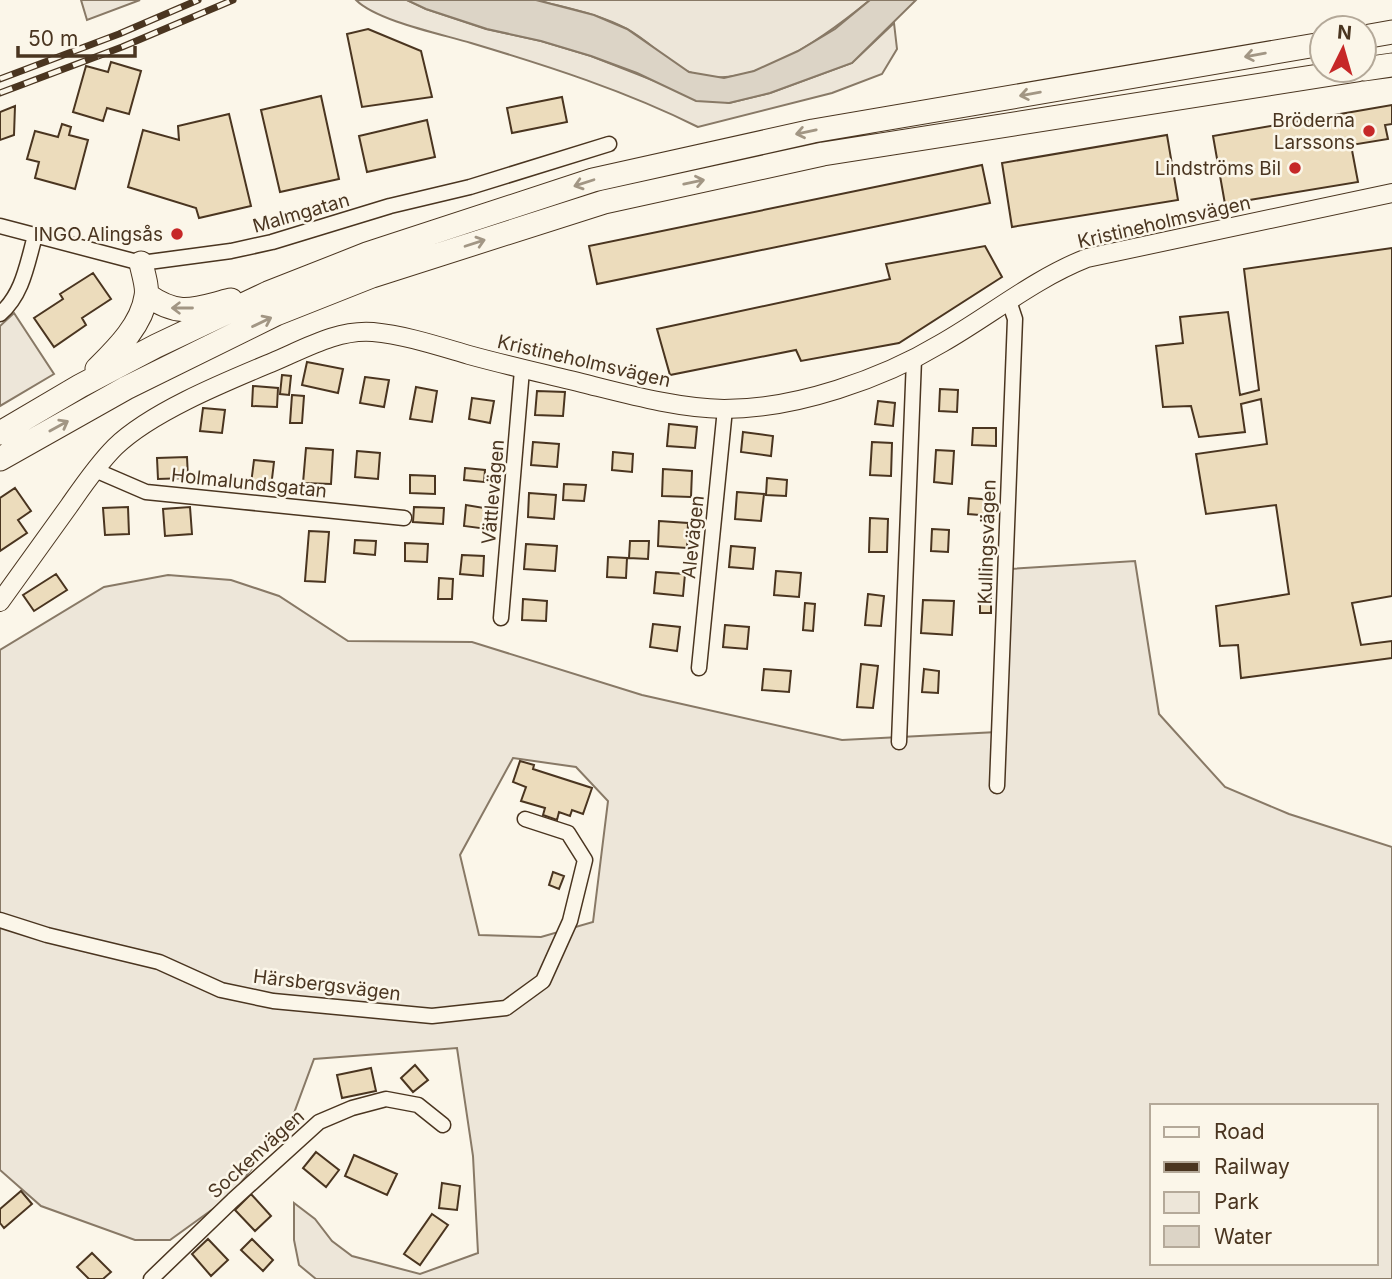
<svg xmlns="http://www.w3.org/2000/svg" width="1392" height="1279" viewBox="0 0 1392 1279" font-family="Inter,sans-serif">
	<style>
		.green { fill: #ede6d9; stroke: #887966; stroke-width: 2; fill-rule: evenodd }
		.water { fill: #dcd4c6; stroke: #887966; stroke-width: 2 }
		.building { fill: #ecdcbc; stroke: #4a3520; stroke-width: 2 }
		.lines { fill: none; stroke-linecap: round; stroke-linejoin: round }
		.minor-casing { stroke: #4a3520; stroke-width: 17 }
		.tertiary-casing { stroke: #4a3520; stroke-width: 20 }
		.trunk-casing { stroke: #4a3520; stroke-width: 25 }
		.minor { stroke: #fbf6e9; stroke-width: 14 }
		.tertiary { stroke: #fbf6e9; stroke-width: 18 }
		.trunk { stroke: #fbf6e9; stroke-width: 23 }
		.rail-casing { stroke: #4a3520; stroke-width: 7 }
		.rail { stroke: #fbf6e9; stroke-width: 4.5; stroke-dasharray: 13; stroke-linecap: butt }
		.oneway { stroke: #a29684 }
		.poi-dot { fill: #c62828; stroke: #fbf6e9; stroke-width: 2.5 }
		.labels { text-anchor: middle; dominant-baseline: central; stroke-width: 5; stroke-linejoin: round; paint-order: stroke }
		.poi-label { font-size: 19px; fill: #4a3520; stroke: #fbf6e9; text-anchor: end }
		.street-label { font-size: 19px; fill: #4a3520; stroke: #fbf6e9 }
	</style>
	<rect width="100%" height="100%" fill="#fbf6e9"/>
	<path class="green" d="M81,0H140L87,20Z
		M356,0H407L426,9L486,29L541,41L591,56L665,85L729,103L770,93L852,63L894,23L897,49L882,74L832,93L698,127C626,91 548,66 471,43C441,34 377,21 356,0Z
		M536,0H870C827,35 748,96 689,72C667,62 649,41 627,29C600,14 566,8 536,0Z
		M14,313L54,374L0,406V326Z
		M1135,561L1159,714L1225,787L1289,814L1392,847V1279H316L299,1265L294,1240V1203L315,1219L332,1241L352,1256L420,1274L478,1253L473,1156L457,1048L314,1059L294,1113L231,1196L170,1240H135L41,1206L0,1170V650L104,587L168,575L231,580L279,596L348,641L472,642L642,695L842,740L997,732L1010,569ZM513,758L576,767L608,801L593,922L541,937L479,935L460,855ZM1152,1106H1376V1263H1152Z"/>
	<path class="water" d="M407,0H536L594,15L627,29L689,72L724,78L754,71L798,51L835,29L870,0H916L852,63L770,93L729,103L696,101L637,73L591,56L541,41L487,29L426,9Z"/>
	<path class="building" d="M368,29L421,51L432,97L362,107L347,34Z
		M111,62L141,71L129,114L107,108L103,121L73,112L86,66L108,72Z
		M321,96L339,179L280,192L261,110Z
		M562,97L567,122L512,133L507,108Z
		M1392,105V124L1385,125L1388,139L1351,145L1358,182L1225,204L1213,136Z
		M15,106L14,135L0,140V112Z
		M229,114L251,206L199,218L196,208L128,187L143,130L179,140L178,126Z
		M427,120L435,157L367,172L359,136Z
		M62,124L71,127L69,135L88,140L75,189L35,178L39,162L27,159L35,131L58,137Z
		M1167,135L1178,200L1012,227L1002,163Z
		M982,165L990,203L597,284L589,246Z
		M985,246L1002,277L899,343L801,361L796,350L670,375L657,329L890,279L886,264Z
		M1392,248V596L1352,603L1361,645L1392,641V658L1241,678L1238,645L1220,646L1216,606L1289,594L1276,505L1206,514L1196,454L1267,444L1261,399L1241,404L1245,432L1199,437L1191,406L1163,407L1156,346L1183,343L1180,317L1228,312L1240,395L1259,390L1244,269Z
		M93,273L111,299L82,318L86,325L54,347L34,318L63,299L60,294Z
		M307,362L343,369L338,393L302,385Z
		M282,375L291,376L289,395L280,394Z
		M365,377L389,380L384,407L360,403Z
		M253,386L278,388L277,407L252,406Z
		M416,387L437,391L432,422L410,419Z
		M940,389L958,390L957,412L939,411Z
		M537,391L565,392L563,416L535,415Z
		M292,395L304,396L302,423H290Z
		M472,398L494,401L490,423L469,419Z
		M878,401L895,403L893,426L875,424Z
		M203,408L225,410L222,433L200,431Z
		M669,424L697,427L695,448L667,446Z
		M973,428H996V446L972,445Z
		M743,432L773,436L771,456L741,452Z
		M533,442L559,444L557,467L531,465Z
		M872,442L892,443L891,476L870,475Z
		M306,448L333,450L331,484L303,483Z
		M936,450L954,451L952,484L934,482Z
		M357,451L380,453L378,479L355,477Z
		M613,452L633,454L632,472L612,470Z
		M187,457L188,478L158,479L157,458Z
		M254,460L274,462L271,487L251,484Z
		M465,468L485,470L484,482L464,480Z
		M663,469L692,471L691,497L662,496Z
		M410,475L435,476V494L410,493Z
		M767,478L787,480L786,496L766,495Z
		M564,484L586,485L584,501L563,500Z
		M15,488L31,511L18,520L27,533L0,551V498Z
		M737,492L764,494L761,521L735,519Z
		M529,493L556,495L554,519L528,517Z
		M969,498L993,500L992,516L968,514Z
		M466,505L490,509L487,529L464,526Z
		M128,507L129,534L105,535L103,508Z
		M190,507L192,534L165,536L163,509Z
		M414,507L444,508L443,524L413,522Z
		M870,518L888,519L887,552H869Z
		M659,521L688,523L687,548L658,546Z
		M932,529L949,530L948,552L931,551Z
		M309,531L329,532L325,582L305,581Z
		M355,540L376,541L375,555L354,553Z
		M630,541H649L648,559L629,558Z
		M405,543L428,544L427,562L405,561Z
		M526,544L557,546L555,571L524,569Z
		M731,546L755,548L753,569L729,567Z
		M462,555L484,556L483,576L460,574Z
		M608,557L627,558L626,578L607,577Z
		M776,571L801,573L799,597L774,595Z
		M656,572L685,574L683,596L654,593Z
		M56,574L67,590L34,611L23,595Z
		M439,578L453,579L452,599H438Z
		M980,591H991V613H980Z
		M868,594L884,596L881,626L865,625Z
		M523,599L547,601L546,621L522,620Z
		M923,600L954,601L952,635L921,633Z
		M805,603L815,604L813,631L803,630Z
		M653,624L680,627L677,651L650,647Z
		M725,625L749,627L747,649L723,647Z
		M861,664L878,666L873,708L857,707Z
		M764,669L791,671L789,692L762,690Z
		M924,669L939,671L938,693L922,692Z
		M520,761L534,765L533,769L592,788L583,814L572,810L570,816L559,812L557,820L543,815L545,808L521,801L526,787L513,782Z
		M553,872L564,876L559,889L549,885Z
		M415,1065L428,1080L413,1092L401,1078Z
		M371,1068L376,1091L342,1098L337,1075Z
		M316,1152L339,1170L326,1187L303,1168Z
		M354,1155L397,1174L387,1195L345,1176Z
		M442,1183L460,1186L457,1210L439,1208Z
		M21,1191L32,1204L4,1228L0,1223V1209Z
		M251,1194L271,1216L255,1231L235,1210Z
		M432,1214L448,1225L420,1265L404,1254Z
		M208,1239L228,1260L211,1276L192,1254Z
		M252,1239L273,1260L263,1271L241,1250Z
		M92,1253L111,1272L103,1279H89L77,1267Z"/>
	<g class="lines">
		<g class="minor-casing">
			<path id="minor" d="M0,226L141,263L231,251L272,242L390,206L470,187L609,144
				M0,314C23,294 27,264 35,236
				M95,470L146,492L404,518
				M501,618L522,370
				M699,668L725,409
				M899,742L914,359
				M997,786L1015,319L1009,301
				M0,920L47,935L159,962L221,990L273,1001L432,1016L506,1008L543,981L570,921L585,860L568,833L525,819
				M151,1279L233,1200L319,1122L352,1108L386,1099L418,1105L443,1125"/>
		</g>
		<g class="tertiary-casing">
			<path id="tertiary" d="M0,602C23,570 46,538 69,506C83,486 97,465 115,447C151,412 225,382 273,362C304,349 338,329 373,332C405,335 438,346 469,355C509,366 550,375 590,385C634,396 679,408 724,409C796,409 882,379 942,343C991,315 1034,279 1087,258L1392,193"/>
		</g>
		<g class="trunk-casing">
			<path id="trunk" d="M1364,37L1392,32
				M1364,69L1392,65
				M147,295C180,318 194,309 231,300
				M97,369C116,350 142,325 146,296C148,287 143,273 141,263
				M0,433L80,386L156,346L268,293L367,254L593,180L813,131L1322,44
				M0,459L126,388L276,314L372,276L604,202L823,154L1357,70"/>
		</g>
		<use href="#minor" class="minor"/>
		<use href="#tertiary" class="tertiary"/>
		<use href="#trunk" class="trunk"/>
		<g class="rail-casing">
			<path id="rail" d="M0,79L119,34L198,0
				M0,93L122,47L233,0"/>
		</g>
		<use href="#rail" class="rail"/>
	</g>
	<defs><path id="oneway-shaft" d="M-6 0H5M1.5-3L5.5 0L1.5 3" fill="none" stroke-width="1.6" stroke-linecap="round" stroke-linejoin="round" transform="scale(1.75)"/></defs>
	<g class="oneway">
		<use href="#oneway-shaft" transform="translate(1255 55) rotate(170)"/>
		<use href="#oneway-shaft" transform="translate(1030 94) rotate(170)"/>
		<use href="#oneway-shaft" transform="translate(806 132) rotate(168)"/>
		<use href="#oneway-shaft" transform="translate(694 182) rotate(-12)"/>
		<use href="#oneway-shaft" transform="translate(584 183) rotate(162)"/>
		<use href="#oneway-shaft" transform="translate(475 243) rotate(-18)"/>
		<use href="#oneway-shaft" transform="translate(182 308) rotate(180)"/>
		<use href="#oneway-shaft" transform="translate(262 322) rotate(-26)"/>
		<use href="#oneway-shaft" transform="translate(59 426) rotate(-29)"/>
	</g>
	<g class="poi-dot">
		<circle cx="1369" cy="131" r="7"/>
		<circle cx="1295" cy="168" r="7"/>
		<circle cx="177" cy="234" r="7"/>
	</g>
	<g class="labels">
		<g class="poi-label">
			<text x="1355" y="120">Bröderna<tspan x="1355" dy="22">Larssons</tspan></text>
			<text x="1281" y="168">Lindströms Bil</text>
			<text x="163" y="234">INGO Alingsås</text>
		</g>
		<g class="street-label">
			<text transform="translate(301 213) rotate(-16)">Malmgatan</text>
			<text transform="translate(1164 222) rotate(-13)">Kristineholmsvägen</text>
			<text transform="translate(584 361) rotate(13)">Kristineholmsvägen</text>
			<text transform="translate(249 483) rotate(6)">Holmalundsgatan</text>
			<text transform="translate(493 492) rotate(-85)">Vättlevägen</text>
			<text transform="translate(693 537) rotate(-84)">Alevägen</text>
			<text transform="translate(987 542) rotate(-88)">Kullingsvägen</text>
			<text transform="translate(327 985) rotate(7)">Härsbergsvägen</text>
			<text transform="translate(256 1154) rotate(-42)">Sockenvägen</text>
		</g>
	</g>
	<rect x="1150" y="1104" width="228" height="161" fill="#fbf6e9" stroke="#b4a999" stroke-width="2"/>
	<rect x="1164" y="1127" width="35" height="10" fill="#fbf6e9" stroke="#b4a999" stroke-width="2"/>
	<text x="1214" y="1139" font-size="21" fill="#4a3520">Road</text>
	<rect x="1164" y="1162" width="35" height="10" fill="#4a3520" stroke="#b4a999" stroke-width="2"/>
	<text x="1214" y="1174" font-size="21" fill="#4a3520">Railway</text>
	<rect x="1164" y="1192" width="35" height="21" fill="#ede6d9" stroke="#b4a999" stroke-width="2"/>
	<text x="1214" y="1209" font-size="21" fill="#4a3520">Park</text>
	<rect x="1164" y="1226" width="35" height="21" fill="#dcd4c6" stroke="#b4a999" stroke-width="2"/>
	<text x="1214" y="1244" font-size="21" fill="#4a3520">Water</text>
	<g transform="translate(1343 49) rotate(5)"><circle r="33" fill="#fbf6e9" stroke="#b4a999" stroke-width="2"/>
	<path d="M0-5L12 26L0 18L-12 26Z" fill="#c62828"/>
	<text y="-10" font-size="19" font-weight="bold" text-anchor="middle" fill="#4a3520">N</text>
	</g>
	<path d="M18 46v10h117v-10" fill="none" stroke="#4a3520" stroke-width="3.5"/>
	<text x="28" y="46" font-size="21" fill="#4a3520" stroke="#fbf6e9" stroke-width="5" paint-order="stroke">50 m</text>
</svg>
